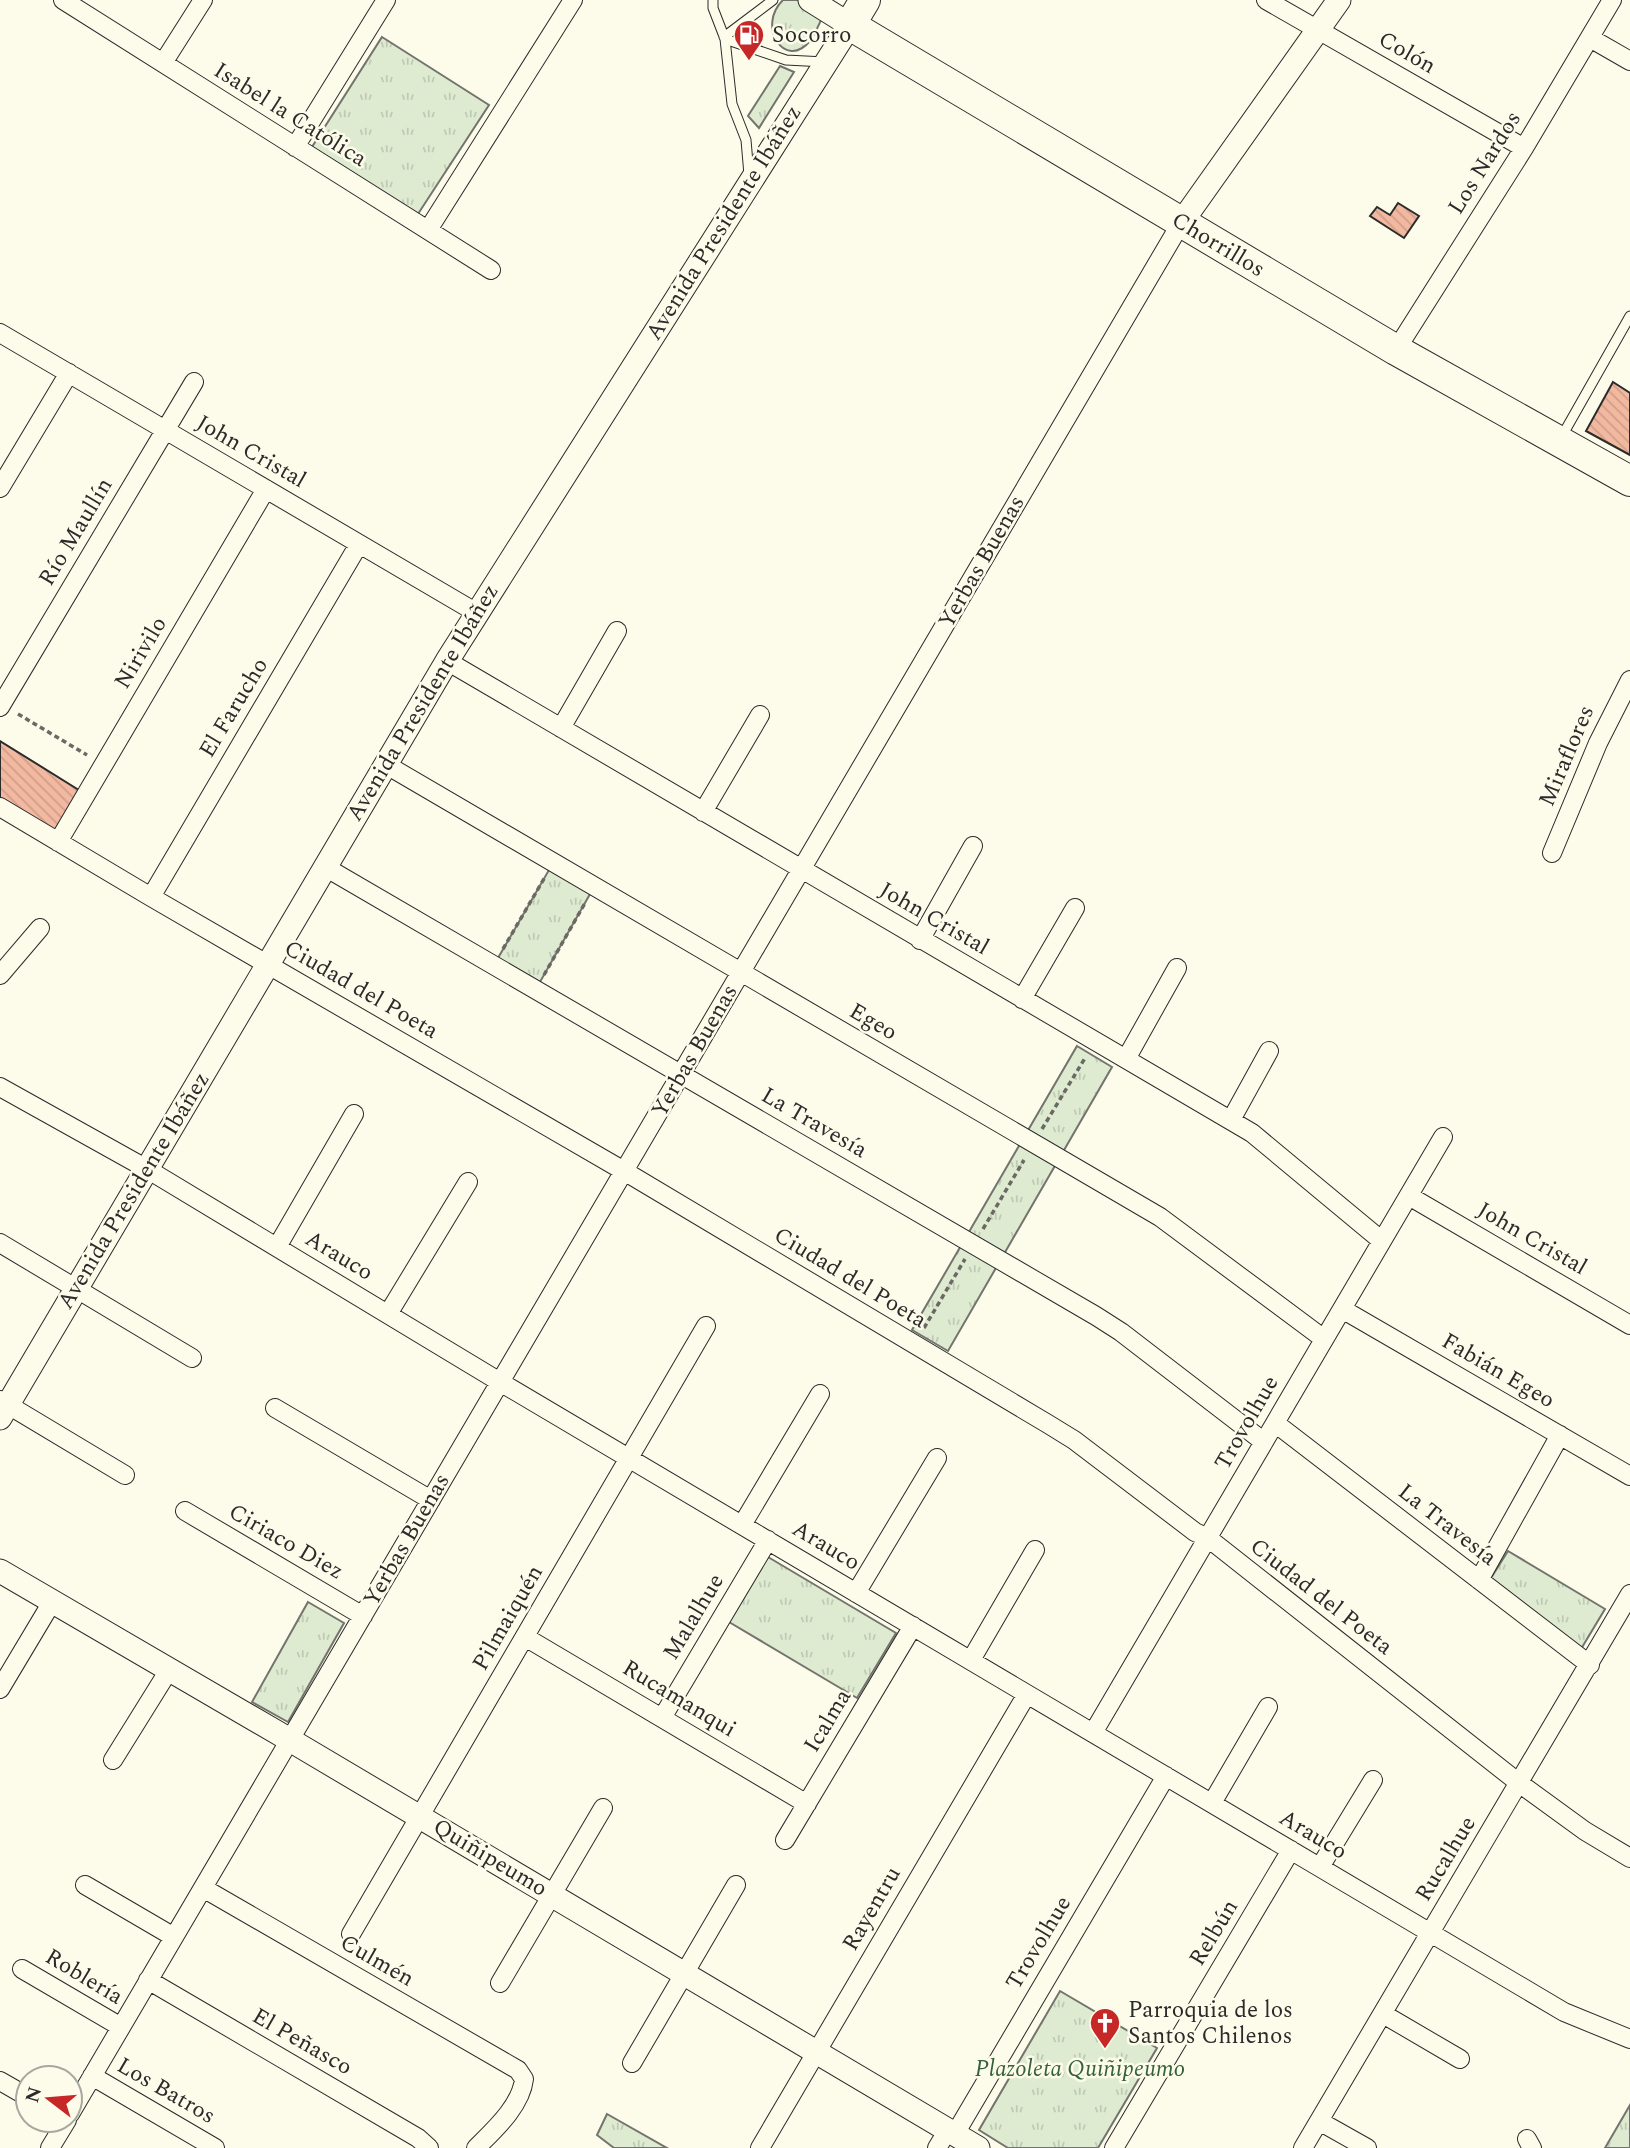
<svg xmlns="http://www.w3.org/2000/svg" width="1630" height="2148" viewBox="0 0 1630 2148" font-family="Spectral,serif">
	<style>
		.grass { fill: url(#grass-tufts); stroke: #74746e; stroke-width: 2 }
		.building { fill: url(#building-back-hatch); stroke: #2b2b2b; stroke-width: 2 }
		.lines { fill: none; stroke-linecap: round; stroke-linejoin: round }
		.service-casing { stroke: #2b2b2b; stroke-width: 11 }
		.minor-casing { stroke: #2b2b2b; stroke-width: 20 }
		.tertiary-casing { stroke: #2b2b2b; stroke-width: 25 }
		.primary-casing { stroke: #2b2b2b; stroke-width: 32 }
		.path { stroke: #6a6964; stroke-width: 3.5; stroke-dasharray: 5 3.5; stroke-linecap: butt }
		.service { stroke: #fdfbea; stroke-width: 9 }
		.minor { stroke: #fdfbea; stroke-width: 18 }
		.tertiary { stroke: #fdfbea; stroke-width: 23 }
		.primary { stroke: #fdfbea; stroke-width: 30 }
		.labels { text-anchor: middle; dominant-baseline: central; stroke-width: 5; stroke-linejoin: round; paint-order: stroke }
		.poi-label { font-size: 23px; fill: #2b2b2b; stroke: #fdfbea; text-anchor: start }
		.street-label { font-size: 23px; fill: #2b2b2b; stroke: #fdfbea }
		.park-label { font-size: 23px; font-style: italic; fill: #34623c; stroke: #fdfbea }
	</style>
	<defs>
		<pattern id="grass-tufts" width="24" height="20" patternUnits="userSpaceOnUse" patternTransform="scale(1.75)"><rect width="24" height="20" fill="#deebd1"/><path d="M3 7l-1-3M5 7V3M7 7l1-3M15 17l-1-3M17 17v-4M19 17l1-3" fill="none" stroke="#bfcab4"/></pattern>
		<pattern id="building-back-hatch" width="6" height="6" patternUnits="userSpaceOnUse" patternTransform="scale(1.75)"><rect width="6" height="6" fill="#f2b8a0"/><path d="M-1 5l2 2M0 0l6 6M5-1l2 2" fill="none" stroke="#d09e8a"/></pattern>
	</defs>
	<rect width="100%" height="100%" fill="#fdfbea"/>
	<path class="grass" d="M783,0H799L823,16C819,24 815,34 810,41C785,71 756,26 783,0Z
		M382,37L489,105L418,214L312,147Z
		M780,66L794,72L759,128L748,116Z
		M553,863L594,887L536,989L494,965Z
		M1077,1046L1112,1067L948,1351L912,1330Z
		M1508,1551L1605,1609L1581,1649L1491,1578Z
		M768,1557L896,1633L857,1698L729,1622Z
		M308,1602L344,1623L288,1722L252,1702Z
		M1060,1991L1157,2048L1098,2148H1008L979,2130Z
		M1630,2105V2148H1605Z
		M607,2114L667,2148H614L597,2135Z"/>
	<path class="building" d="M1398,203L1419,216L1404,238L1370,216L1377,207L1390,215Z
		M1613,382L1630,393V455L1586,431Z
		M0,741L82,792L56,835L0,800Z"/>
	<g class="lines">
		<g class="service-casing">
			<path id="service" d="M713,0V8L725,39L732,104L746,140L749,175
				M724,37L773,0
				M725,39L786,60L825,62
				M1562,436L1630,316"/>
		</g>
		<g class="minor-casing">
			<path id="minor" d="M63,0L491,270
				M1266,0L1524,148
				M1590,38L1630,61
				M163,63L203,0
				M295,147L386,0
				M428,230L573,0
				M0,333L477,613
				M1396,350L1524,148L1612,0
				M0,488L69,373
				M447,661L1252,1133L1382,1241
				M0,707L194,382
				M561,728L617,631
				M385,764L1160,1217L1324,1339
				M0,807L151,897L624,1171L1048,1424L1074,1440L1195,1532L1208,1538L1519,1783L1585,1831L1630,1858
				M703,812L760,715
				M58,842L266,489
				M1552,853L1598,743L1630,680
				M325,867L1096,1316L1121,1332L1264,1442
				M151,897L359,544
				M920,940L973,846
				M0,975L40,928
				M1022,999L1075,908
				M1126,1059L1177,968
				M0,1087L147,1169L500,1382L1564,2012L1630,2039
				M1231,1120L1269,1051
				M1409,1196L1630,1325
				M0,1243L192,1358
				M277,1247L354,1114
				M1342,1309L1630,1476
				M388,1314L468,1182
				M0,1400L125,1475
				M275,1408L431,1500
				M1275,1423L1590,1665
				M185,1511L363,1616
				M742,1525L820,1394
				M1479,1580L1560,1435
				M856,1593L937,1458
				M525,1637L807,1804
				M971,1660L1035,1550
				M0,1689L52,1602
				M662,1718L768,1540
				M1093,1733L1443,1137
				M113,1760L169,1670
				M1212,1803L1268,1707
				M785,1840L913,1626
				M1320,1867L1373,1780
				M85,1885L174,1937
				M203,1888L518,2070L524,2079C521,2106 494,2130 476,2148
				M351,1934L706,1326
				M22,1969L121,2027
				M148,1980L418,2138L429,2148
				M500,1983L603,1808
				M1383,2014L1460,2059
				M632,2063L736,1885
				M92,2076L215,2148
				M0,2081L28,2097
				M70,2114L1181,223
				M1319,2121L1367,2148
				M955,2134L1166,1776
				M1527,2139L1532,2148
				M50,2148L67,2120
				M760,2148L1027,1694
				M937,2148L948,2130
				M1114,2148L1291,1850
				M1303,2148L1630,1594"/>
		</g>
		<g class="tertiary-casing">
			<path id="tertiary" d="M1181,223L1339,0
				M0,1418L447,661L850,25L810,0
				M0,1571L290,1740L978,2148"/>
		</g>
		<g class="primary-casing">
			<path id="primary" d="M865,0L850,25L1396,350L1630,481"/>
		</g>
		<path class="path" d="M18,714L87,755
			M503,949L545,877
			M544,975L585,903
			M1042,1129L1085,1058
			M983,1229L1024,1160
			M924,1328L965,1259"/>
		<use href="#service" class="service"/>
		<use href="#minor" class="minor"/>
		<use href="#tertiary" class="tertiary"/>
		<use href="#primary" class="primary"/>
	</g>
	<defs>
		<g id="fuel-pin" transform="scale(1.575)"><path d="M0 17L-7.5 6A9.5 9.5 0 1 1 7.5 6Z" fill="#c62828" stroke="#fdfbea"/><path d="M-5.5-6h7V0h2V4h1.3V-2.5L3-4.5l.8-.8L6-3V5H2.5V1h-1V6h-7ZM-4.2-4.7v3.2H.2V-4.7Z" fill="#fff"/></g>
		<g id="church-pin" transform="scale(1.575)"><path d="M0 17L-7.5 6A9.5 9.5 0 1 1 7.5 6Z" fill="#c62828" stroke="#fdfbea"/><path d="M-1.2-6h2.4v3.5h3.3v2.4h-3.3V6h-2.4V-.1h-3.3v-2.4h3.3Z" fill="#fff"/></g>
	</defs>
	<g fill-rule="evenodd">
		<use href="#fuel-pin" x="749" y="35"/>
		<use href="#church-pin" x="1105" y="2023"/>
	</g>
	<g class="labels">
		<g class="poi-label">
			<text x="772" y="35">Socorro</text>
			<text x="1128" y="2010">Parroquia de los<tspan x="1128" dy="26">Santos Chilenos</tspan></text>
		</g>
		<g class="street-label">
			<text transform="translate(1407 53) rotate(30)">Colón</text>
			<text transform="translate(290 115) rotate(32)">Isabel la Católica</text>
			<text transform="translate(1485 163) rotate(-58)">Los Nardos</text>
			<text transform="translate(724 223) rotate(-58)">Avenida Presidente Ibáñez</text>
			<text transform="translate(1218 245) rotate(31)">Chorrillos</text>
			<text transform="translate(251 452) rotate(30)">John Cristal</text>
			<text transform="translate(76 532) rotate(-59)">Río Maullín</text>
			<text transform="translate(982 562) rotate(-60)">Yerbas Buenas</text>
			<text transform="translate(141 653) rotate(-59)">Nirivilo</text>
			<text transform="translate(423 703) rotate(-59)">Avenida Presidente Ibáñez</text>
			<text transform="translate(234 708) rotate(-59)">El Farucho</text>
			<text transform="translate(1567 756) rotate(-67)">Miraflores</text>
			<text transform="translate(934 919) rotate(30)">John Cristal</text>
			<text transform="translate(361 990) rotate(30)">Ciudad del Poeta</text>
			<text transform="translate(873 1022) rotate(30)">Egeo</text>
			<text transform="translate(695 1051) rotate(-60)">Yerbas Buenas</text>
			<text transform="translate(814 1123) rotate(30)">La Travesía</text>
			<text transform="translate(134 1191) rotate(-59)">Avenida Presidente Ibáñez</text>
			<text transform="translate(1532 1239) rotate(30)">John Cristal</text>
			<text transform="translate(339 1256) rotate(31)">Arauco</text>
			<text transform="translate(850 1278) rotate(31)">Ciudad del Poeta</text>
			<text transform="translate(1498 1371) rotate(30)">Fabián Egeo</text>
			<text transform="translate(1247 1423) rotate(-60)">Trovolhue</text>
			<text transform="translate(1447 1525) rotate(38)">La Travesía</text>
			<text transform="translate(407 1540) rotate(-60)">Yerbas Buenas</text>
			<text transform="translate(286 1542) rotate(30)">Ciriaco Diez</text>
			<text transform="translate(826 1546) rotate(31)">Arauco</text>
			<text transform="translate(1321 1597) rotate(38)">Ciudad del Poeta</text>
			<text transform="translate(694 1617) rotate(-59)">Malalhue</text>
			<text transform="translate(508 1618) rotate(-60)">Pilmaiquén</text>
			<text transform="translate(679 1699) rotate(31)">Rucamanqui</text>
			<text transform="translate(828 1721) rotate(-59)">Icalma</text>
			<text transform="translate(1313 1835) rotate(31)">Arauco</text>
			<text transform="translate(490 1858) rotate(31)">Quiñipeumo</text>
			<text transform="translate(1446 1859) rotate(-59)">Rucalhue</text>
			<text transform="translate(872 1909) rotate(-60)">Rayentru</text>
			<text transform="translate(1214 1933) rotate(-59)">Relbún</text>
			<text transform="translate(1039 1943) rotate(-59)">Trovolhue</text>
			<text transform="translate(377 1961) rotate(30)">Culmén</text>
			<text transform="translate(84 1977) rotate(31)">Roblería</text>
			<text transform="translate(302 2042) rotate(30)">El Peñasco</text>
			<text transform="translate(166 2091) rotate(30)">Los Batros</text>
		</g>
		<g class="park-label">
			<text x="1080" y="2069">Plazoleta Quiñipeumo</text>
		</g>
	</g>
	<g transform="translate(49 2099) rotate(286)"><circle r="33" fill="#fdfbea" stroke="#a9a89e" stroke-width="2"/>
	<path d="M0-5L12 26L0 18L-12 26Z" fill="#c62828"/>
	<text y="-10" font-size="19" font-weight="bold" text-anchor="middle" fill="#2b2b2b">N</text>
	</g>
</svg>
